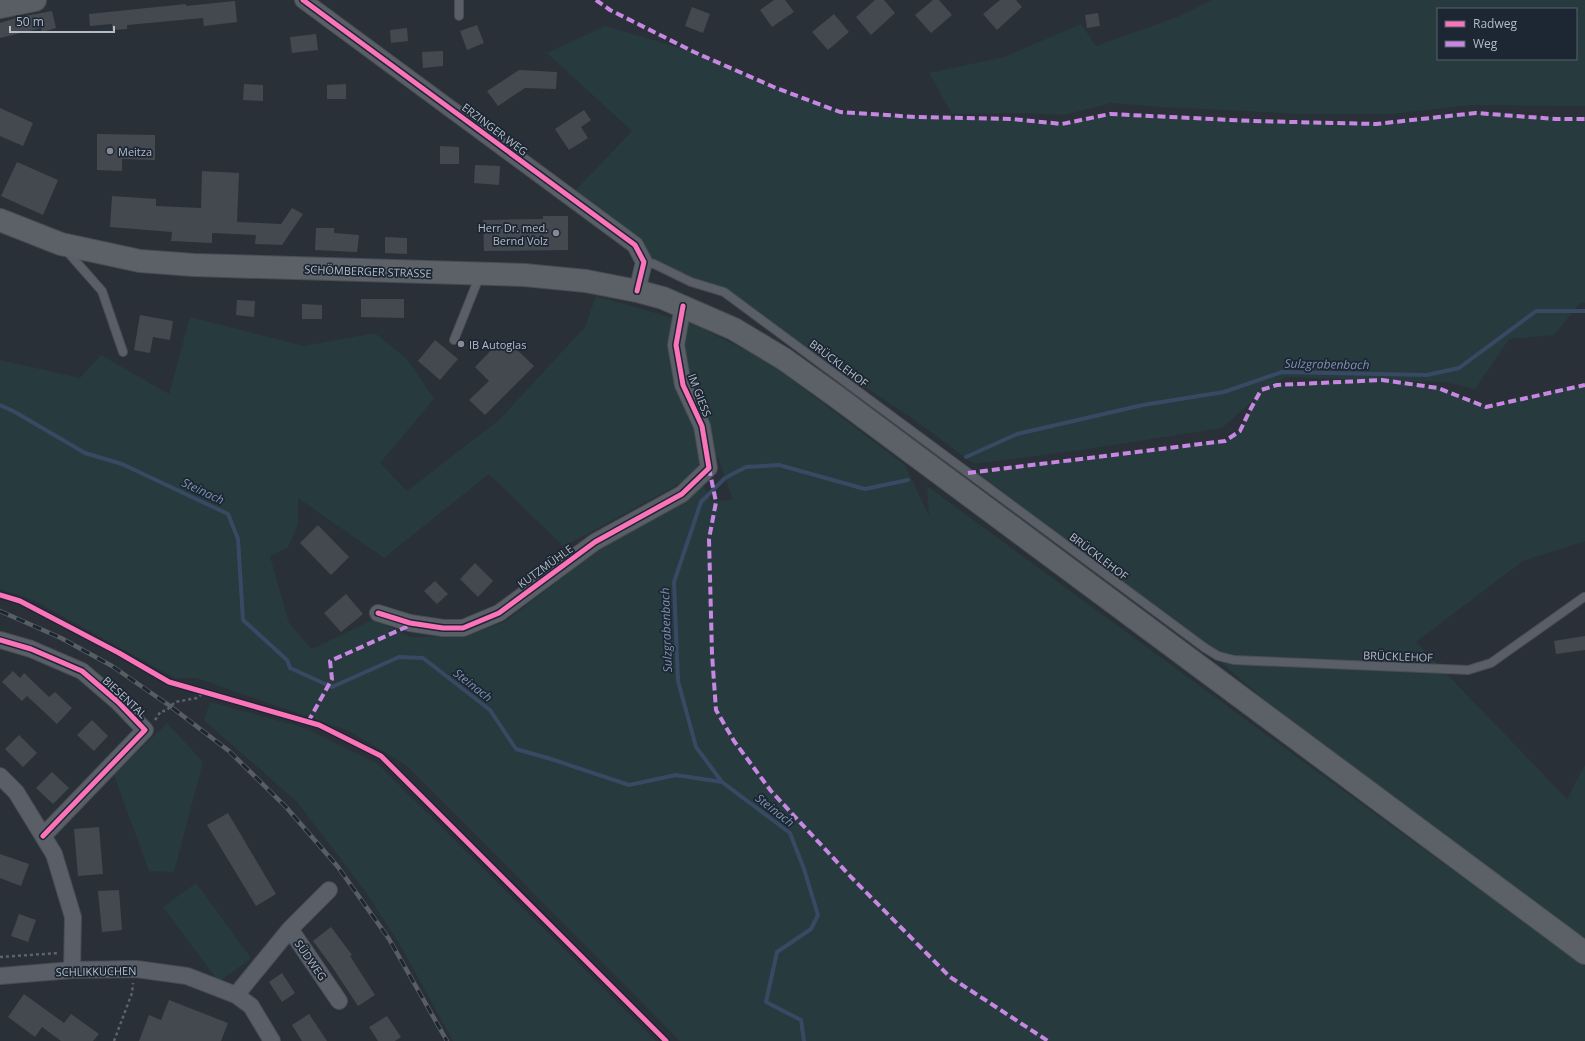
<svg xmlns="http://www.w3.org/2000/svg" width="1585" height="1041" viewBox="0 0 1585 1041" font-family="'Open Sans',sans-serif">
	<style>
		.green { fill: #273a3e; fill-rule: evenodd }
		.lines { fill: none; stroke-linecap: round; stroke-linejoin: round }
		.stream { stroke: #384963; stroke-width: 4 }
		.building { fill: #444950 }
		.lane-casing { stroke: #484c53; stroke-width: 10 }
		.street-casing { stroke: #484c53; stroke-width: 18 }
		.secondary-casing { stroke: #484c53; stroke-width: 24 }
		.primary-casing { stroke: #484c55; stroke-width: 24 }
		.path { stroke: #5d636a; stroke-width: 2.5; stroke-dasharray: 3 3; stroke-linecap: butt }
		.lane { stroke: #5a5e66; stroke-width: 8 }
		.street { stroke: #5a5e66; stroke-width: 16 }
		.secondary { stroke: #595d64; stroke-width: 22 }
		.primary { stroke: #5c6168; stroke-width: 22 }
		.rail-casing { stroke: #595d64; stroke-width: 4.5 }
		.rail { stroke: #1d2633; stroke-width: 3; stroke-dasharray: 9; stroke-linecap: butt }
		.quiet { stroke: #c787e3; stroke-width: 4; stroke-dasharray: 8 4; stroke-linecap: butt }
		.cycleway-casing { stroke: #1d2633; stroke-width: 8 }
		.cycleway { stroke: #fb73b8; stroke-width: 5 }
		.poi-dot { fill: #848b96; stroke: #1d2633; stroke-width: 1.5 }
		.labels { text-anchor: middle; dominant-baseline: central; stroke-width: 3.5; stroke-linejoin: round; paint-order: stroke }
		.street-label { font-size: 11px; fill: #b4bcc9; stroke: #1d2633 }
		.poi-label { font-size: 11px; fill: #b4bcc9; stroke: #1d2633; text-anchor: start }
		.water-label { font-size: 12px; font-style: italic; fill: #7c92b1; stroke: #1d2633 }
	</style>
	<rect width="100%" height="100%" fill="#2a3038"/>
	<path class="green" d="M1212,0H1585V106L1471,105L1392,114H1302L1161,107L1111,103L1064,115L1019,113L952,114L929,73L1004,57L1081,24L1096,46L1180,16ZM1438,9H1576V59H1438Z
		M605,26L694,52L776,88L840,112L916,117L1012,119L1062,124L1110,114L1252,121L1376,124L1476,113L1585,120V303H1580L1554,335L1509,339L1475,389L1444,382L1391,381L1438,388L1486,407L1585,385V541L1523,561L1416,642L1567,799L1585,765V940L1285,718L1205,648L968,473L1225,441L1240,431L1258,396L1222,428L1081,450L974,464L916,421L724,292L644,262L569,197L632,131L547,53ZM1285,377L1367,380H1368L1277,385L1272,386Z
		M596,296L691,323L767,361L905,465L929,516L927,486L1249,722L1585,966V1041H680L406,765L349,731L196,678H175L33,600L0,589V360L80,378L101,355L169,394L190,317L304,346L375,333L407,359L434,399L380,463L407,491L499,420L585,327ZM718,457L733,500L711,501L703,483L688,500L599,549L505,622L464,636L411,637L374,619L312,649L289,623L270,556L288,547L298,524V498L384,558L489,474L563,546L593,531L675,486Z
		M210,702L305,728L378,764L656,1041H453L403,950L366,892L297,802L204,720Z
		M167,723L203,762L174,872L149,871L114,775Z
		M196,883L251,958L219,982L163,907Z"/>
	<g class="lines">
		<path class="stream" d="M0,405L15,412L85,453L122,464L228,514L238,539L243,620L287,660L290,668L332,687L399,657L423,658L490,710L516,749L551,759L629,785L676,775L722,782L790,833L804,869L818,915L811,929L777,952L766,1002L801,1020L804,1041
			M966,457L1017,434L1143,405L1224,392L1282,372L1427,375L1459,368L1536,311H1585
			M722,782L696,747L678,681L674,582L701,502L725,478L746,467L779,465L865,489L908,480"/>
	</g>
	<path class="building" d="M774,0H785L794,12L772,27L760,10Z
		M875,0H884L895,13L871,35L856,17Z
		M933,0H939L952,15L931,33L915,15Z
		M1000,0H1016L1022,7L997,30L983,14Z
		M235,1L237,22L204,26L203,18L127,25V29L112,30V24L90,26L89,14L186,4V6Z
		M692,7L710,14L703,33L685,26Z
		M52,11L56,28L42,32L41,28L0,38V23L19,17Z
		M1098,13L1100,26L1087,28L1085,15Z
		M834,14L849,32L828,50L812,32Z
		M477,25L484,43L467,50L460,31Z
		M407,28L408,41L391,43L390,30Z
		M316,34L318,50L292,53L290,37Z
		M443,51V66L423,68L422,52Z
		M519,70L557,72L556,89L525,88L498,106L487,91Z
		M244,84L263,85V101L243,100Z
		M346,84V99H327V85Z
		M0,108L33,123L23,146L0,136Z
		M584,110L591,120L581,127L588,138L569,150L555,129Z
		M97,134L155,135V160L122,159V171L97,170Z
		M440,146L459,147V164H440Z
		M17,162L58,180L43,215L1,196Z
		M475,165L500,166L499,185L474,183Z
		M202,171L239,173L237,222L281,224L292,208L303,214L282,245L255,244L256,235L212,233V243L171,241L172,232L110,227L112,196L156,199V206L201,208Z
		M543,216H568V250L484,251L483,220L543,219Z
		M316,228H334V233L359,235L357,252L315,250Z
		M385,237L407,238V254L385,253Z
		M361,299H404V318L361,317Z
		M237,300L255,301L254,317L236,315Z
		M302,304L322,305V319H302Z
		M140,315L173,321L170,340L153,337L150,353L134,350Z
		M435,340L458,359L440,380L418,361Z
		M499,342L506,348L510,343L534,366L485,415L469,400L489,381L475,367Z
		M318,525L349,557L331,575L300,543Z
		M475,563L493,581L478,597L460,579Z
		M435,581L448,594L437,604L424,591Z
		M346,594L363,614L341,632L324,613Z
		M1585,636V650L1556,654L1554,641Z
		M13,671L20,678L24,673L49,697L55,692L72,708L57,724L27,696L22,701L2,682Z
		M92,720L108,736L94,751L77,735Z
		M19,735L37,753L23,767L5,749Z
		M52,772L69,788L53,804L36,788Z
		M228,813L276,894L256,906L207,825Z
		M99,827L103,874L78,876L74,829Z
		M0,854L29,864L21,886L0,878Z
		M119,890L122,930L102,932L98,891Z
		M19,914L36,920L28,942L11,936Z
		M331,927L352,955L350,956L375,995L358,1006L333,968L313,941Z
		M282,973L295,993L282,1002L269,982Z
		M24,994L64,1023L71,1014L99,1034L93,1041H61L42,1027L35,1037L8,1017Z
		M169,1000L228,1023L221,1041H139L149,1015L161,1020Z
		M309,1014L327,1041H302L292,1025Z
		M387,1016L401,1037L395,1041H378L369,1027Z"/>
	<g class="lines">
		<g class="lane-casing">
			<path id="lane" d="M459,16V0
				M65,249L102,291L123,352
				M644,262L654,264L691,282L724,292L1205,648L1218,656L1234,660L1468,670L1491,663L1584,597
				M454,340L480,275"/>
		</g>
		<g class="street-casing">
			<path id="street" d="M303,0L635,245L644,262L637,291
				M378,613L410,623L443,628H463L499,613L595,542L682,494L709,468L702,426L683,385L676,345L683,306
				M0,640L31,649L82,671L118,702L145,730L43,836
				M0,776L16,792L54,854L73,917L72,970
				M290,929L329,890
				M0,976L72,970L136,969L187,976L236,995L251,1006L272,1041
				M236,995L290,929L339,1001"/>
		</g>
		<g class="secondary-casing">
			<path id="secondary" d="M0,7L35,0"/>
		</g>
		<g class="primary-casing">
			<path id="primary" d="M0,220L61,244L140,261L194,265L524,275L586,281L637,291L663,298L734,329L784,359L837,397L1585,953"/>
		</g>
		<path class="path" d="M155,720L161,711H166L175,702L197,698L203,693
			M0,957L59,953
			M114,1041L132,993L133,983"/>
		<use href="#lane" class="lane"/>
		<use href="#street" class="street"/>
		<use href="#secondary" class="secondary"/>
		<use href="#primary" class="primary"/>
		<g class="rail-casing">
			<path id="rail" d="M0,611L61,638L112,666L170,706L229,751L286,807L338,867L389,939L447,1041"/>
		</g>
		<use href="#rail" class="rail"/>
		<path class="quiet" d="M596,0L610,10L694,52L776,88L840,112L916,117L1012,119L1062,124L1110,114L1252,121L1376,124L1476,113L1556,119H1585
			M709,468L716,502L709,539L712,654L716,710L734,741L771,791L851,877L950,977L1048,1041
			M968,473L1225,441L1240,431L1249,412L1261,390L1277,385L1382,380L1438,388L1486,407L1585,385
			M308,722L332,679L330,661L413,624"/>
		<g class="cycleway-casing">
			<path id="cycleway" d="M303,0L635,245L644,262L637,291
				M0,595L20,601L119,653L169,682L319,725L381,756L666,1041
				M378,613L410,623L443,628H463L499,613L595,542L682,494L709,468L702,426L683,385L676,345L683,306
				M0,640L31,649L82,671L118,702L145,730L43,836"/>
		</g>
		<use href="#cycleway" class="cycleway"/>
	</g>
	<g class="poi-dot">
		<circle cx="110" cy="151" r="4"/>
		<circle cx="556" cy="233" r="4"/>
		<circle cx="461" cy="344" r="4"/>
	</g>
	<g class="labels">
		<g class="street-label">
			<text transform="translate(495 129) rotate(37)">ERZINGER WEG</text>
			<text transform="translate(368 271) rotate(2)">SCHÖMBERGER STRASSE</text>
			<text transform="translate(839 363) rotate(37)">BRÜCKLEHOF</text>
			<text transform="translate(700 395) rotate(69)">IM GIESS</text>
			<text transform="translate(1099 556) rotate(37)">BRÜCKLEHOF</text>
			<text transform="translate(545 566) rotate(-36)">KUTZMÜHLE</text>
			<text transform="translate(1398 656) rotate(2)">BRÜCKLEHOF</text>
			<text transform="translate(125 697) rotate(43)">BIESENTAL</text>
			<text transform="translate(311 960) rotate(55)">SÜDWEG</text>
			<text transform="translate(96 971) rotate(-1)">SCHLIKKUCHEN</text>
		</g>
		<g class="poi-label">
			<text x="118" y="151">Meitza</text>
			<text x="548" y="227" text-anchor="end">Herr Dr. med.<tspan x="548" dy="13">Bernd Volz</tspan></text>
			<text x="469" y="344">IB Autoglas</text>
		</g>
		<g class="water-label">
			<text transform="translate(1327 364) rotate(1)">Sulzgrabenbach</text>
			<text transform="translate(203 491) rotate(25)">Steinach</text>
			<text transform="translate(666 630) rotate(-92)">Sulzgrabenbach</text>
			<text transform="translate(473 685) rotate(38)">Steinach</text>
			<text transform="translate(775 810) rotate(38)">Steinach</text>
		</g>
	</g>
	<rect x="1437" y="8" width="140" height="52" fill="#1d2633" stroke="#59626f"/>
	<rect x="1445" y="21" width="20" height="6" fill="#fb73b8" stroke="#59626f"/>
	<text x="1473" y="28" font-size="12" fill="#b4bcc9">Radweg</text>
	<rect x="1445" y="41" width="20" height="6" fill="#c787e3" stroke="#59626f"/>
	<text x="1473" y="48" font-size="12" fill="#b4bcc9">Weg</text>
	<path d="M10 26v6h104v-6" fill="none" stroke="#b4bcc9" stroke-width="2"/>
	<text x="16" y="26" font-size="12" fill="#b4bcc9" stroke="#1d2633" stroke-width="3" paint-order="stroke">50 m</text>
</svg>
